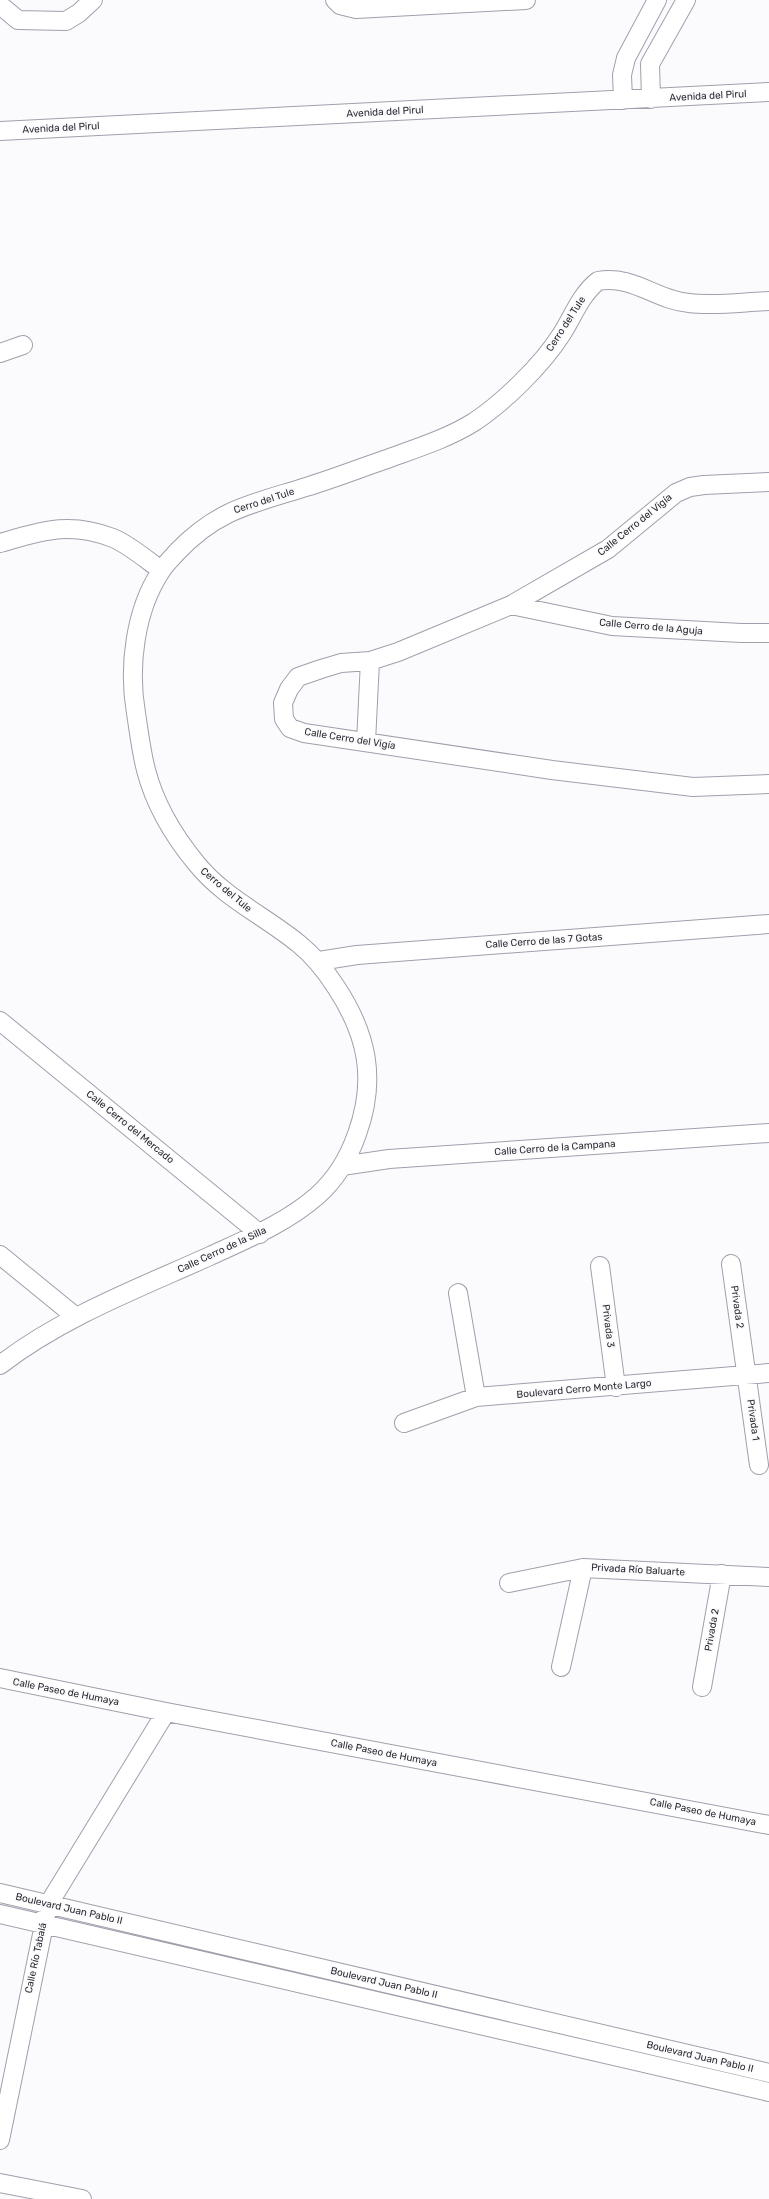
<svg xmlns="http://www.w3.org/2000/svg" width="769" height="2199" viewBox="0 0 769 2199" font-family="Rubik,sans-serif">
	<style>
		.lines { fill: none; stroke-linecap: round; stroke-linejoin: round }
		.minor-casing { stroke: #a09fac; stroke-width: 20 }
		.minor { stroke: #fff; stroke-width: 18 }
		.labels { text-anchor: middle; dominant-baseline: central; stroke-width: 3.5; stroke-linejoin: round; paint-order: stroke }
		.street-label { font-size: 10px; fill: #2c2b31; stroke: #fbfbfe }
	</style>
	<rect width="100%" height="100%" fill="#fbfbfe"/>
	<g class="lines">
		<g class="minor-casing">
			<path id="minor" d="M335,0L340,5L356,9L526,0
				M0,5L18,20L66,21L79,13L93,0
				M651,99L650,64L686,0
				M623,100L622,75L626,58L657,0
				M0,131L769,92
				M0,353L23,345
				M769,482L704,485L690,487L676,493L608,549L511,605L398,652L370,661L341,663L321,669L298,677L289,689L283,703L284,719L290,728L304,733L552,770L693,787L769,784
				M0,543C42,531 69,521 113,538C128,544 147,560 161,570
				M511,605L612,626L741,633H769
				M366,742L370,661
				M319,961L357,955L769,924
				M0,1021L260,1234
				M342,1166L389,1159L769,1133
				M0,1255L76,1317
				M731,1264L759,1465
				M600,1266L616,1387
				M458,1293L476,1397
				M0,1365C62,1317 139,1288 210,1256C247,1239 286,1223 317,1196C335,1180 349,1157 357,1134C377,1079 367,1034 336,987C325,970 314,956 299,944C265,916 224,898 196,863C173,835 155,805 146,770C141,751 139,732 136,713C128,667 135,610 161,571C165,564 172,558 177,552C218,509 252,504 306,487C332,479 358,469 384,460C414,449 447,439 474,422C504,402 542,365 561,335C573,317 580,295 598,281C634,275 655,300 689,303C715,306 743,302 769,301
				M404,1423L476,1397L769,1373
				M509,1583L583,1568L769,1577
				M561,1667L583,1568
				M0,1678L166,1712L769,1825
				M702,1687L722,1574
				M0,1893L769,2073
				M0,1914L769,2092
				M0,2140L48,1905L166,1712
				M0,2183L82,2199"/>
		</g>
		<use href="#minor" class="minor"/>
	</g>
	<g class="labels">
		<g class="street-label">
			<text transform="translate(708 96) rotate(-3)">Avenida del Pirul</text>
			<text transform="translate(385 112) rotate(-3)">Avenida del Pirul</text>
			<text transform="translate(61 128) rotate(-3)">Avenida del Pirul</text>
			<text transform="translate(566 324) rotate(-57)">Cerro del Tule</text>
			<text transform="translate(264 501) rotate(-18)">Cerro del Tule</text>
			<text transform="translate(635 525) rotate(-39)">Calle Cerro del Vigía</text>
			<text transform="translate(651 627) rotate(5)">Calle Cerro de la Aguja</text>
			<text transform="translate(350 739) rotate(9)">Calle Cerro del Vigía</text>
			<text transform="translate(226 890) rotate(40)">Cerro del Tule</text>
			<text transform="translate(544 941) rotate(-4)">Calle Cerro de las 7 Gotas</text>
			<text transform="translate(130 1127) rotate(39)">Calle Cerro del Mercado</text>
			<text transform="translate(555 1148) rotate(-4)">Calle Cerro de la Campana</text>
			<text transform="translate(222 1250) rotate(-25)">Calle Cerro de la Silla</text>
			<text transform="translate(737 1307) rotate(82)">Privada 2</text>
			<text transform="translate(608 1326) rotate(83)">Privada 3</text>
			<text transform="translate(584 1389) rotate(-5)">Boulevard Cerro Monte Largo</text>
			<text transform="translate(753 1420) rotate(82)">Privada 1</text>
			<text transform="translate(638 1570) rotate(3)">Privada Río Baluarte</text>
			<text transform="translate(712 1630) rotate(-80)">Privada 2</text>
			<text transform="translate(66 1692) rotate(11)">Calle Paseo de Humaya</text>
			<text transform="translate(384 1753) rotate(11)">Calle Paseo de Humaya</text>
			<text transform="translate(703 1812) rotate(11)">Calle Paseo de Humaya</text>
			<text transform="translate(69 1909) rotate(13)">Boulevard Juan Pablo II</text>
			<text transform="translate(36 1958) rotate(-78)">Calle Río Tabalá</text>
			<text transform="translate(384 1983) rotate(13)">Boulevard Juan Pablo II</text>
			<text transform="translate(700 2057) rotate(13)">Boulevard Juan Pablo II</text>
		</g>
	</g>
</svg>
